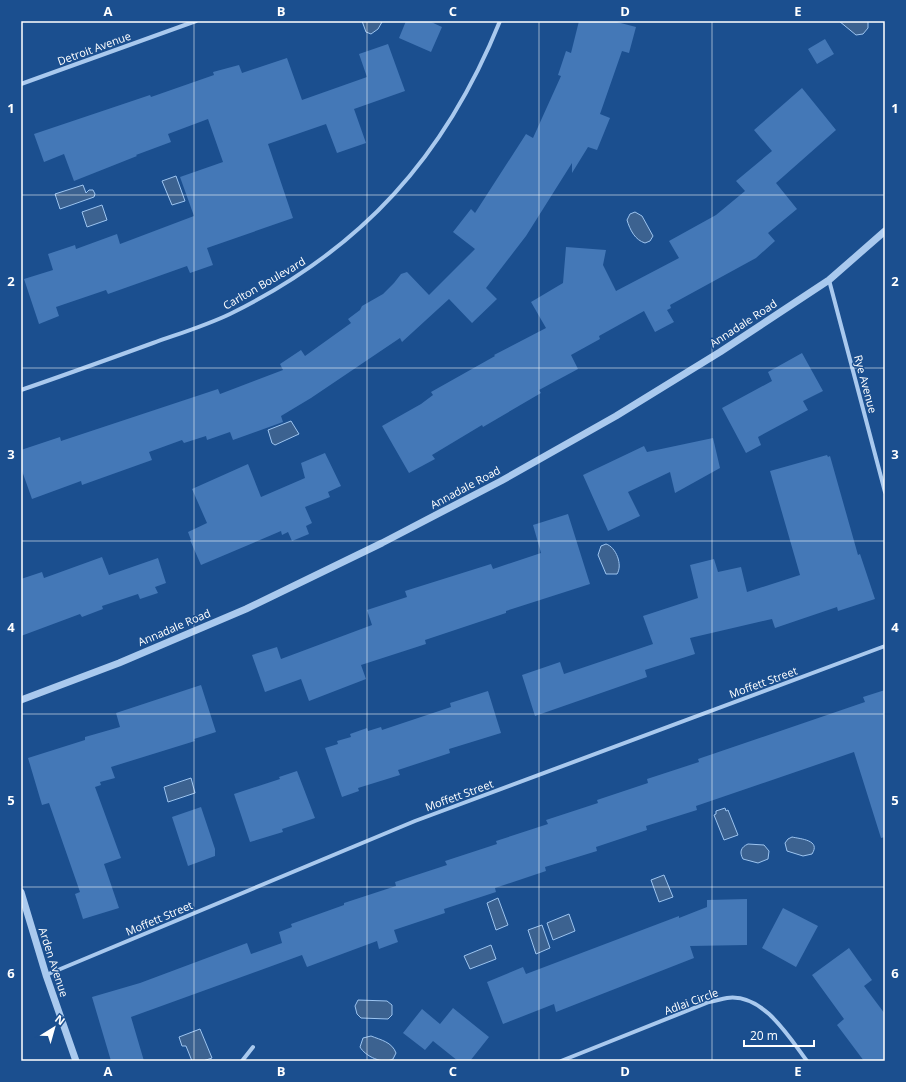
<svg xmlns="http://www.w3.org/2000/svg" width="906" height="1082" viewBox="0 0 906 1082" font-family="'Open Sans',sans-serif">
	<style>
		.water { fill: #3c6290; stroke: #9cc4f0 }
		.building { fill: #4478b7 }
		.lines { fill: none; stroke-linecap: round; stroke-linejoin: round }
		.minor { stroke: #a9c9ee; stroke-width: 4 }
		.tertiary { stroke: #a9c9ee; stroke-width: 7 }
		.grid { fill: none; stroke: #fff; stroke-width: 1; stroke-opacity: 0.55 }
		.labels { text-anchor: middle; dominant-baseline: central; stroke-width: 3; stroke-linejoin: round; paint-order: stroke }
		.street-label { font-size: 11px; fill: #fff; stroke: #1b4f8f }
		.neatline { fill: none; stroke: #fff; stroke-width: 1.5 }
		.grid-label { font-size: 13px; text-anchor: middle; font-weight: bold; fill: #fff }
	</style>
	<rect width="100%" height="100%" fill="#1b4f8f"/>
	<path class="water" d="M362,21H382V22L378,29L371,34L366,32Z
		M839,21H868V28L863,34L856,35Z
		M176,176L185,201L172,205L162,181Z
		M83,185L86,193L89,190H93L95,194L94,197L60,209L55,194Z
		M102,205L107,220L87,227L82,212Z
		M635,212L642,216L653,236L650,241L645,243C635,240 630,230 627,220L630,214Z
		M291,421L299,434L275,445L272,443L268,430Z
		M606,544C616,547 623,565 617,574H606L598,555L601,546Z
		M191,778L195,793L168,802L164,787Z
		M725,808L726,811L728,810L738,835L724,840L714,815L716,814V811Z
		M792,837C801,839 821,840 812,854L803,856L787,851L785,843L788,839Z
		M748,844L764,845L769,851L768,859L758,863L743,859C739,852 741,847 748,844Z
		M664,875L673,897L659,902L651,880Z
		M498,898L508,925L496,930L487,903Z
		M569,914L575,931L553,940L547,923Z
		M542,925L550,948L536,954L528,930Z
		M491,945L496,959L470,969L464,956Z
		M358,1000L387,1001L392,1005V1015L388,1019L361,1018L357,1014L355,1006Z
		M200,1029L212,1058L203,1061H192L186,1046H182L179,1037Z
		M371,1036C381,1040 392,1042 396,1053L393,1059C383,1065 365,1056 360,1047L363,1038Z"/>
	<path class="building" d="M406,21H429L442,27L431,52L399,38Z
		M579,21H613L636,27L629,53L622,51L600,114L610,118L597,150L588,147L572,173V163L526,236L486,288L497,299L472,323L449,299L402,342L400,338L311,398L281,416L283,422L233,440L230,432L207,440L206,436L184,443L182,440L149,452L152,460L82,485L81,481L32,499L21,468V450L60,437L61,441L218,389L220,394L283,370L280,364L301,350L305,356L351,323L348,319L360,310L362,306L383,294L394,283L401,274L407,272L429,295L475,249L453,232L471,209L475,213L526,134L533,138L561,76L558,75L566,51L571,53Z
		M825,39L834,54L817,64L808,49Z
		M388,44L405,91L354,109L366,143L337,153L326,124L268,144L293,218L207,248L213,265L190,273L187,266L108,294L106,290L56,307L59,316L39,324L24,279L53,270L48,254L75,245L76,249L117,234L120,244L194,216L180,177L223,162L208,119L168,134L171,142L136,155L137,156L74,181L64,154L44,162L34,134L150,95L151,97L214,75L213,72L239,65L242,73L287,58L302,100L367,77L359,54Z
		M802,88L836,130L776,183L797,209L768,233L775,241L756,258L670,305L671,308L667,310L674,322L655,332L644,311L599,336L600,339L571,355L578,369L539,390L541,393L483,427L482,425L432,455L435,459L409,473L382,426L421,404L433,395L431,392L495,356L494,355L546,328L531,302L563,283L566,247L606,250L603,265L616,291L679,258L669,241L716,215L745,191L736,181L772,151L754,130Z
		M802,353L823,391L803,401L808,410L758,437L761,445L746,453L722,408L772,381L768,372Z
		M713,438L720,468L675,493L670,472L628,492L640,516L608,531L583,475L644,446L647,452Z
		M325,453L341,486L328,492L330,497L305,507L312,523L306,526L309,534L292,541L288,532L282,535L281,531L201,565L190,540H191L188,532L207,523L192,489L248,464L261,497L305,478L301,463Z
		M827,455L828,457L830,456L858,555L860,554L875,599L838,611L837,607L775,628L772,619L690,638L695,654L645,670L647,677L535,716L522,675L560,662L564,674L653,644L643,616L698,598L690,565L714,559L718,572L741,567L747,592L800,575L770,471Z
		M568,514L590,584L506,611V613L425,640L426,644L361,665L366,679L309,701L301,679L265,692L252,655L277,647L281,659L372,625L367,610L407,597L405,591L491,564L493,569L541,553L533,525Z
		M102,557L109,575L158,558L166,583L155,587L158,593L140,599L138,594L102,606L103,609L82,617L80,614L21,636V579L42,572L44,578Z
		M201,685L216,732L194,739L195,741L111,767L115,778L100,782L101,785L95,787L121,858L104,864L119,908L83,919L75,894L80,892L49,803L42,805L28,758L85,740V737L120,727L116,713Z
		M885,690V837L881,838L854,752L696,806L697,810L646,826L647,830L596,847L597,851L545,867L546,871L495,888L496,892L444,909L445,913L394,930L398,942L379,949L377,941L307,967L302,955L131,1017L144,1061H111L92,997L140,983L247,943L251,954L282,943L279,932L292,927L291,924L344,905V903L396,886L395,882L447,865L445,861L497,844L496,841L548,824L546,820L598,803L597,800L648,783L647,779L699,762L698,759L865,702L863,697Z
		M488,691L501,733L449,749L450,753L398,770L400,775L358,788L359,791L342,797L325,748L338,744L337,741L351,737L350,734L367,728L368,731L381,727L382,730L451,707L450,703Z
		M297,771L315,818L282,829L283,832L250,842L234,794L280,779L279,777Z
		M201,807L215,849V856L188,866L172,817Z
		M747,899V945L690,946L694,958L556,1012L554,1004L503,1024L487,982L523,967L526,974L679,916V918L707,907V900Z
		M783,908L818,926L796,967L762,948Z
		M849,948L872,980L864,986L885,1014V1061H864L837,1025L844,1019L812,975Z
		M453,1008L489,1037L470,1061H458L433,1041L425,1050L403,1033L422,1009L440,1024Z"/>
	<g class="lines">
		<path class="minor" d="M21,84L196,21
			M829,280L885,492
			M21,390C65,375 109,359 153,343C178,334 205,326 230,314C362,249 445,157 500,21
			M46,975L415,821L885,646
			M242,1061L253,1047
			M561,1061L709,1002C715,1001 721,999 727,998C763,993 789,1037 807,1061"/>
		<path class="tertiary" d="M21,700L119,663L246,609L382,543L501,481L616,416L720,352L829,280L885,231
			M21,892L46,975L76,1061"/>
	</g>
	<path class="grid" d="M194,21V1061M367,21V1061M539,21V1061M712,21V1061M21,195H885M21,368H885M21,541H885M21,714H885M21,887H885"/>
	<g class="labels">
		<g class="street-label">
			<text transform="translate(94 48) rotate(-20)">Detroit Avenue</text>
			<text transform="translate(264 283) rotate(-30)">Carlton Boulevard</text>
			<text transform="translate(743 323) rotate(-33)">Annadale Road</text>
			<text transform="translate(866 384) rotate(75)">Rye Avenue</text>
			<text transform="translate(465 487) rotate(-28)">Annadale Road</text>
			<text transform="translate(174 627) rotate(-23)">Annadale Road</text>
			<text transform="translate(763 682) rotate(-20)">Moffett Street</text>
			<text transform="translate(459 795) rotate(-20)">Moffett Street</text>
			<text transform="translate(159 918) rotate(-23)">Moffett Street</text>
			<text transform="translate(54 962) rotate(72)">Arden Avenue</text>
			<text transform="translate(691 1001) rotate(-20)">Adlai Circle</text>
		</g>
	</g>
	<rect width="906" height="1082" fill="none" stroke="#1b4f8f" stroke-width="44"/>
	<g transform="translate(54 1028) rotate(37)" stroke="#1b4f8f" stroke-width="3" paint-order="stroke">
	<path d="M0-3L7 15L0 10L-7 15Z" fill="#ffffff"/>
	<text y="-6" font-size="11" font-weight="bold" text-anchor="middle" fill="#ffffff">N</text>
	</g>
	<path d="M744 1040v6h70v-6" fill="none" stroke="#ffffff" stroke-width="2"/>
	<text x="750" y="1040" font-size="12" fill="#ffffff" stroke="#1b4f8f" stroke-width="3" paint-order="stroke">20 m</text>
	<rect x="22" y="22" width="862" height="1038" class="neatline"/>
	<g class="grid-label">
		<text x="108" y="16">A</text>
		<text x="281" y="16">B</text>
		<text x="453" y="16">C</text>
		<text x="625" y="16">D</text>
		<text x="798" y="16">E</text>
		<text x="11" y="113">1</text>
		<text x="895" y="113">1</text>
		<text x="11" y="286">2</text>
		<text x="895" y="286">2</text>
		<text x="11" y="459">3</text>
		<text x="895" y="459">3</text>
		<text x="11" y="632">4</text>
		<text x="895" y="632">4</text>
		<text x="11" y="805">5</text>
		<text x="895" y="805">5</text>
		<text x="11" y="978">6</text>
		<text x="895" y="978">6</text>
		<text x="108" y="1076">A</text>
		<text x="281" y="1076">B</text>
		<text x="453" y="1076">C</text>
		<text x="625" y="1076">D</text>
		<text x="798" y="1076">E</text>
	</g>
</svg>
